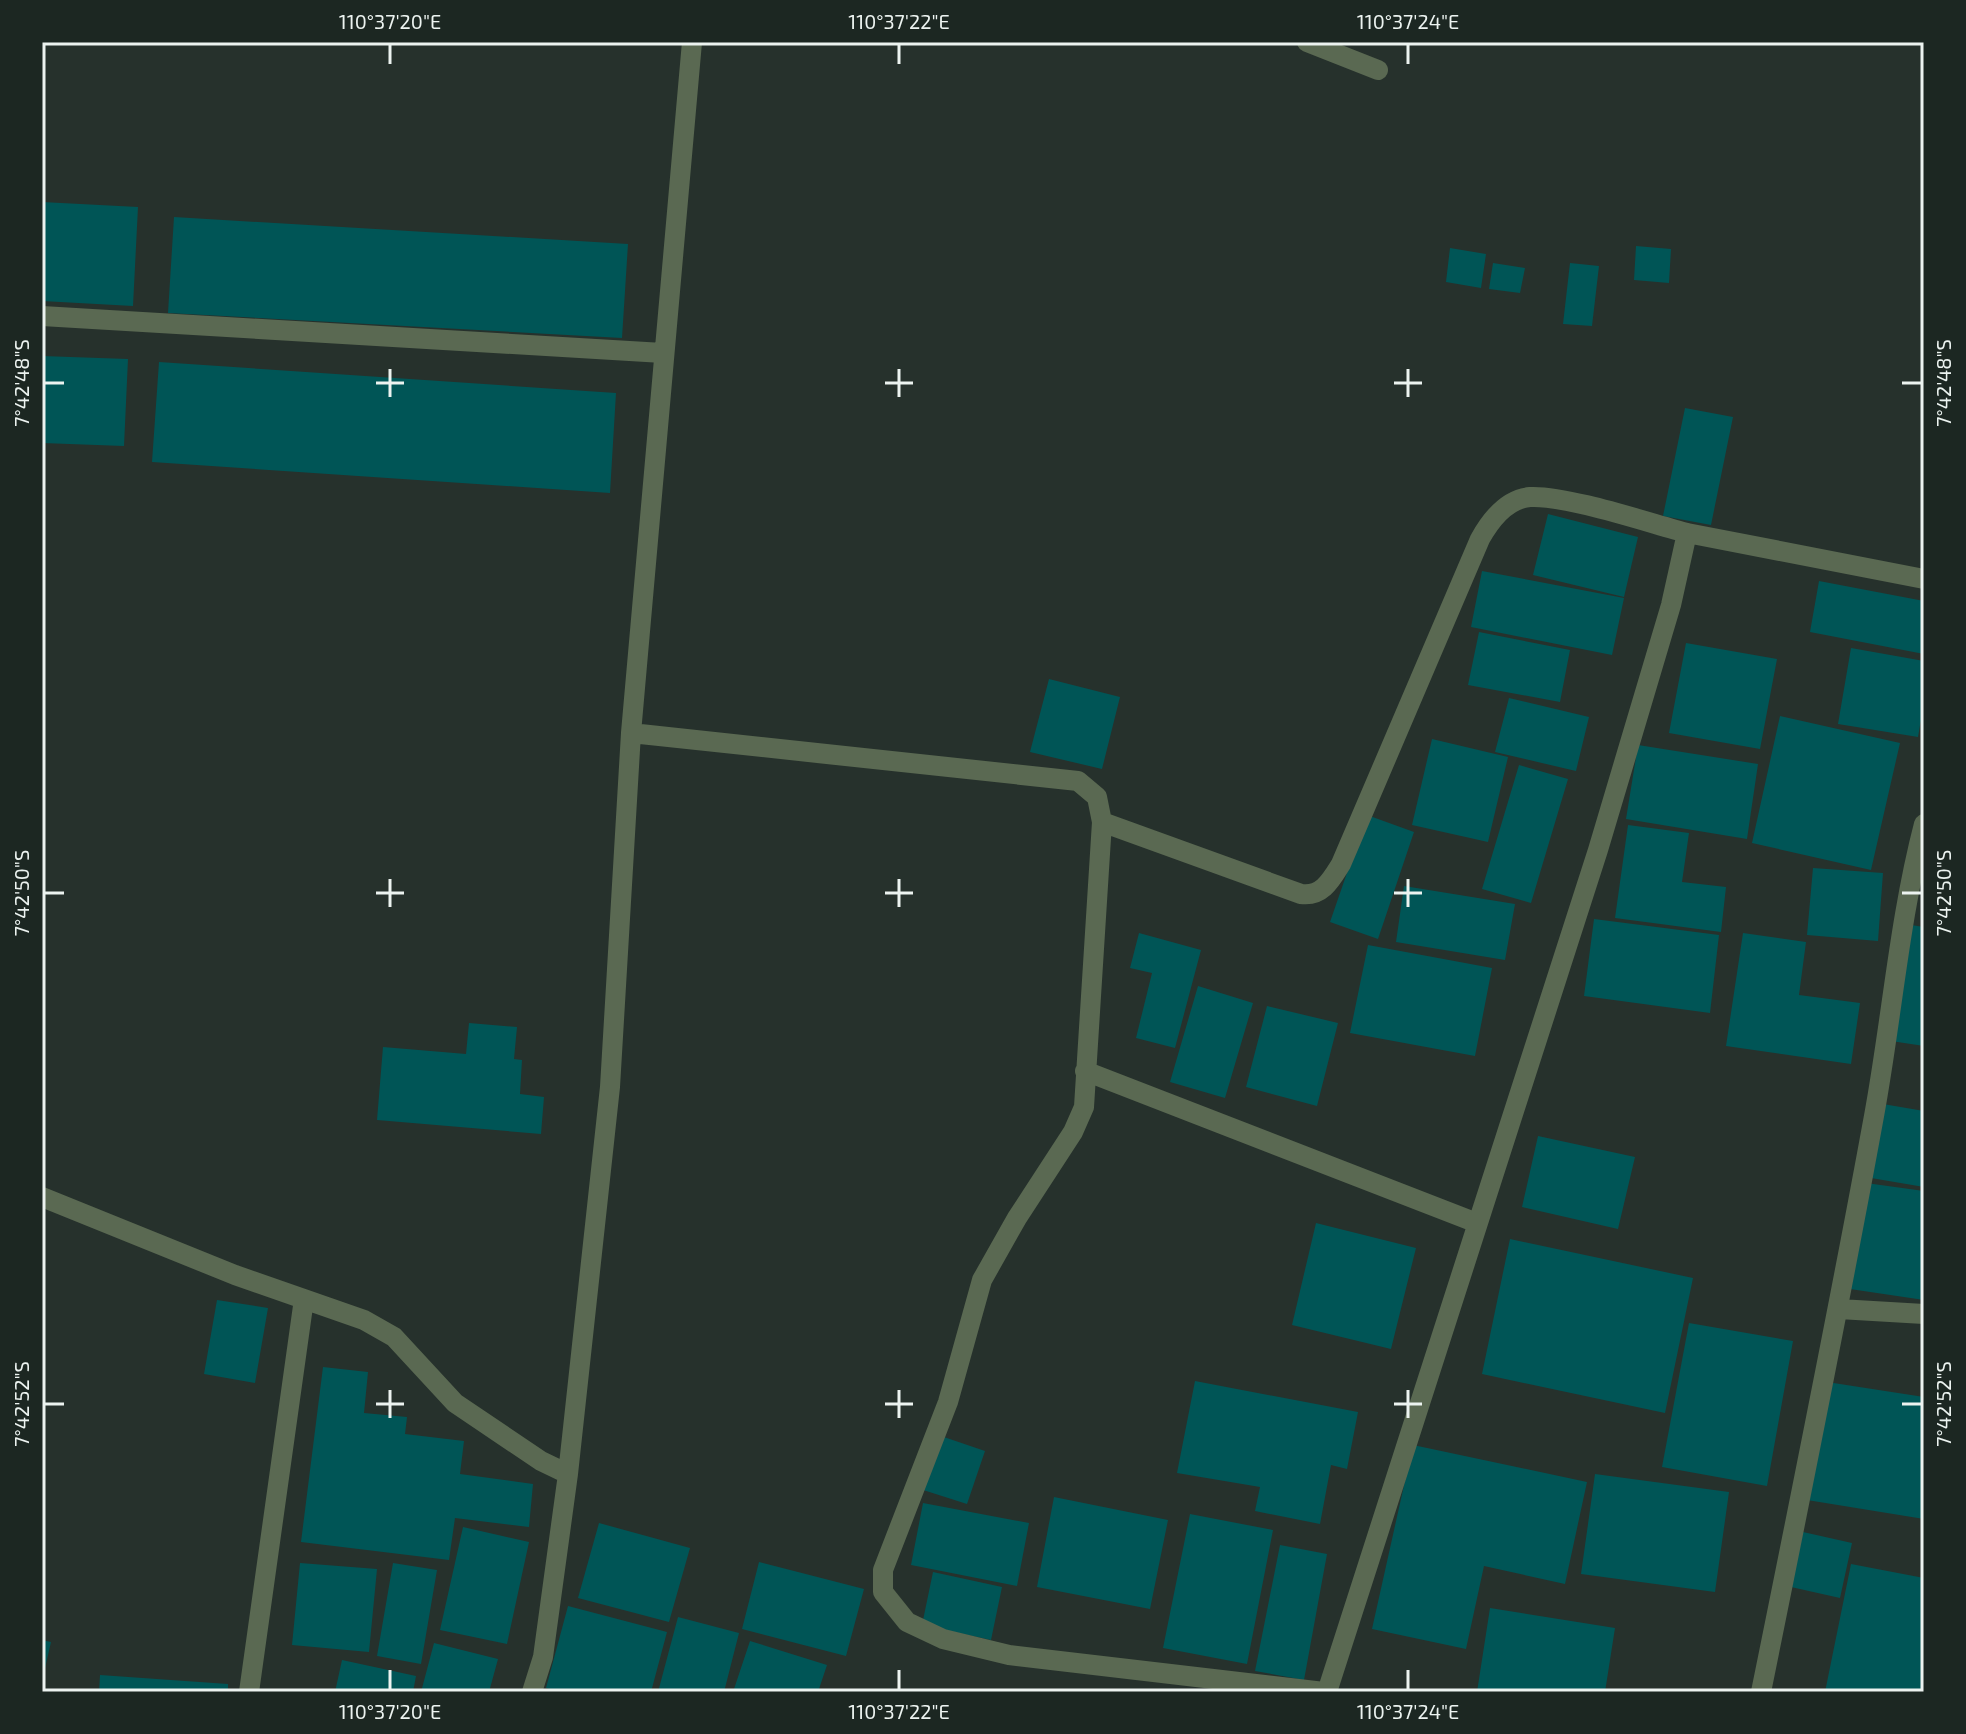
<svg xmlns="http://www.w3.org/2000/svg" width="1966" height="1734" viewBox="0 0 1966 1734" font-family="'Exo 2',sans-serif">
	<style>
		.building { fill: #005556 }
		.lines { fill: none; stroke-linecap: round; stroke-linejoin: round }
		.minor { stroke: #5a6952; stroke-width: 20 }
		.ticks { fill: none; stroke: #ecf3f0; stroke-width: 3 }
		.neatline { fill: none; stroke: #ecf3f0; stroke-width: 3 }
		.ticks-label { font-size: 20px; text-anchor: middle; fill: #ecf3f0 }
	</style>
	<rect width="100%" height="100%" fill="#26312c"/>
	<path class="building" d="M42,202L138,207L133,306L42,301Z
		M174,217L628,244L622,338L168,313Z
		M1636,246L1671,249L1669,283L1634,280Z
		M1450,248L1486,254L1481,288L1446,282Z
		M1493,263L1525,268L1520,293L1489,289Z
		M1570,263L1599,266L1592,326L1563,324Z
		M42,356L128,359L124,446L42,443Z
		M159,362L616,393L610,493L152,462Z
		M1685,408L1733,417L1711,525L1663,516Z
		M1548,514L1638,537L1624,597L1533,575Z
		M1482,571L1624,598L1612,655L1471,627Z
		M1819,581L1924,601V654L1810,632Z
		M1479,632L1570,650L1560,702L1468,685Z
		M1686,643L1777,659L1760,749L1669,733Z
		M1851,648L1924,661V702L1918,737L1838,724Z
		M1049,679L1120,697L1102,769L1030,752Z
		M1509,698L1589,717L1576,771L1495,752Z
		M1780,716L1900,743L1871,870L1752,843Z
		M1432,739L1508,757L1488,842L1412,825Z
		M1638,745L1758,764L1747,839L1626,819Z
		M1519,765L1568,779L1531,903L1482,889Z
		M1367,815L1414,832L1378,939L1330,922Z
		M1628,825L1689,833L1682,882L1726,887L1721,932L1615,918Z
		M1813,868L1883,873L1878,941L1807,935Z
		M1404,886L1515,904L1505,960L1396,942Z
		M1594,919L1719,935L1710,1013L1584,996Z
		M1911,925L1924,927V1046L1891,1041Z
		M1139,933L1201,950L1175,1048L1136,1038L1152,973L1130,968Z
		M1743,933L1806,942L1799,995L1860,1003L1851,1064L1726,1046Z
		M1368,945L1492,968L1475,1056L1350,1033Z
		M1198,986L1253,1003L1225,1098L1170,1082Z
		M1267,1006L1338,1023L1317,1106L1246,1087Z
		M469,1023L517,1027L514,1059L522,1060L520,1094L544,1097L541,1134L377,1120L383,1047L466,1054Z
		M1883,1104L1924,1111V1187L1871,1178Z
		M1538,1136L1635,1157L1618,1229L1522,1207Z
		M1866,1183L1924,1191V1300L1850,1289Z
		M1316,1223L1416,1248L1391,1349L1292,1325Z
		M1510,1239L1693,1278L1665,1413L1482,1374Z
		M217,1300L268,1308L255,1383L204,1374Z
		M1689,1323L1793,1341L1767,1486L1662,1467Z
		M323,1367L368,1372L364,1413L407,1417L405,1434L464,1441L460,1474L533,1484L529,1527L455,1518L449,1560L301,1542Z
		M1195,1381L1358,1412L1347,1469L1331,1465L1320,1524L1255,1511L1260,1487L1177,1473Z
		M1827,1382L1924,1397V1519L1807,1500Z
		M938,1435L985,1451L967,1504L920,1489Z
		M1413,1445L1587,1482L1565,1584L1484,1566L1466,1649L1372,1629Z
		M1595,1474L1729,1492L1715,1592L1581,1574Z
		M1054,1497L1168,1520L1150,1609L1037,1587Z
		M923,1503L1029,1523L1017,1586L911,1565Z
		M1190,1514L1273,1530L1247,1664L1163,1648Z
		M599,1523L690,1548L669,1622L578,1598Z
		M463,1527L529,1542L507,1644L440,1630Z
		M1803,1532L1852,1543L1840,1598L1791,1587Z
		M1280,1545L1327,1554L1304,1680L1255,1671Z
		M759,1562L864,1589L846,1656L742,1629Z
		M300,1563L377,1569L369,1652L292,1645Z
		M393,1563L437,1570L421,1664L377,1656Z
		M1851,1564L1924,1578V1692H1825Z
		M933,1572L1002,1587L991,1640L922,1625Z
		M568,1606L667,1632L651,1692H562L546,1688Z
		M1490,1608L1615,1628L1605,1692H1477Z
		M678,1617L739,1633L724,1692H658Z
		M42,1640L51,1642L43,1677L42,1676Z
		M750,1641L827,1665L818,1692H733Z
		M434,1643L498,1659L489,1692H421Z
		M342,1660L416,1676L413,1692H335Z
		M100,1675L228,1684V1692H99Z"/>
	<g class="lines">
		<path class="minor" d="M1307,42L1378,70
			M42,316L663,353
			M631,733L1078,781L1097,797L1102,822L1084,1107L1073,1132L1017,1218L982,1280L948,1402L883,1570V1592L907,1622L943,1639L1009,1655L1324,1692
			M1102,822L1301,894C1322,897 1331,880 1341,864L1480,539C1490,521 1507,499 1530,497C1566,495 1649,523 1687,533
			M1085,1071L1477,1223
			M42,1197L235,1275L364,1320L394,1337L455,1403L541,1461L568,1474
			M1839,1309L1924,1314
			M249,1692L304,1299
			M532,1692L543,1657L568,1474L610,1087L631,733L692,42
			M1327,1692L1598,850L1671,605L1687,533L1924,579
			M1761,1692C1800,1500 1839,1308 1874,1116C1892,1018 1899,920 1924,824"/>
	</g>
	<path class="ticks" d="M390,44V64M899,44V64M1408,44V64M390,369V397M899,369V397M1408,369V397M44,383H64M376,383H404M885,383H913M1394,383H1422M1902,383H1922M390,879V907M899,879V907M1408,879V907M44,893H64M376,893H404M885,893H913M1394,893H1422M1902,893H1922M390,1390V1418M899,1390V1418M1408,1390V1418M44,1404H64M376,1404H404M885,1404H913M1394,1404H1422M1902,1404H1922M390,1670V1690M899,1670V1690M1408,1670V1690"/>
	<rect width="1966" height="1734" fill="none" stroke="#1c2722" stroke-width="88"/>
	<rect x="44" y="44" width="1878" height="1646" class="neatline"/>
	<g class="ticks-label">
		<text x="390" y="29">110°37'20"E</text>
		<text x="899" y="29">110°37'22"E</text>
		<text x="1408" y="29">110°37'24"E</text>
		<text transform="translate(22 383) rotate(-90)" y="7">7°42'48"S</text>
		<text transform="translate(1944 383) rotate(-90)" y="7">7°42'48"S</text>
		<text transform="translate(22 893) rotate(-90)" y="7">7°42'50"S</text>
		<text transform="translate(1944 893) rotate(-90)" y="7">7°42'50"S</text>
		<text transform="translate(22 1404) rotate(-90)" y="7">7°42'52"S</text>
		<text transform="translate(1944 1404) rotate(-90)" y="7">7°42'52"S</text>
		<text x="390" y="1719">110°37'20"E</text>
		<text x="899" y="1719">110°37'22"E</text>
		<text x="1408" y="1719">110°37'24"E</text>
	</g>
</svg>
